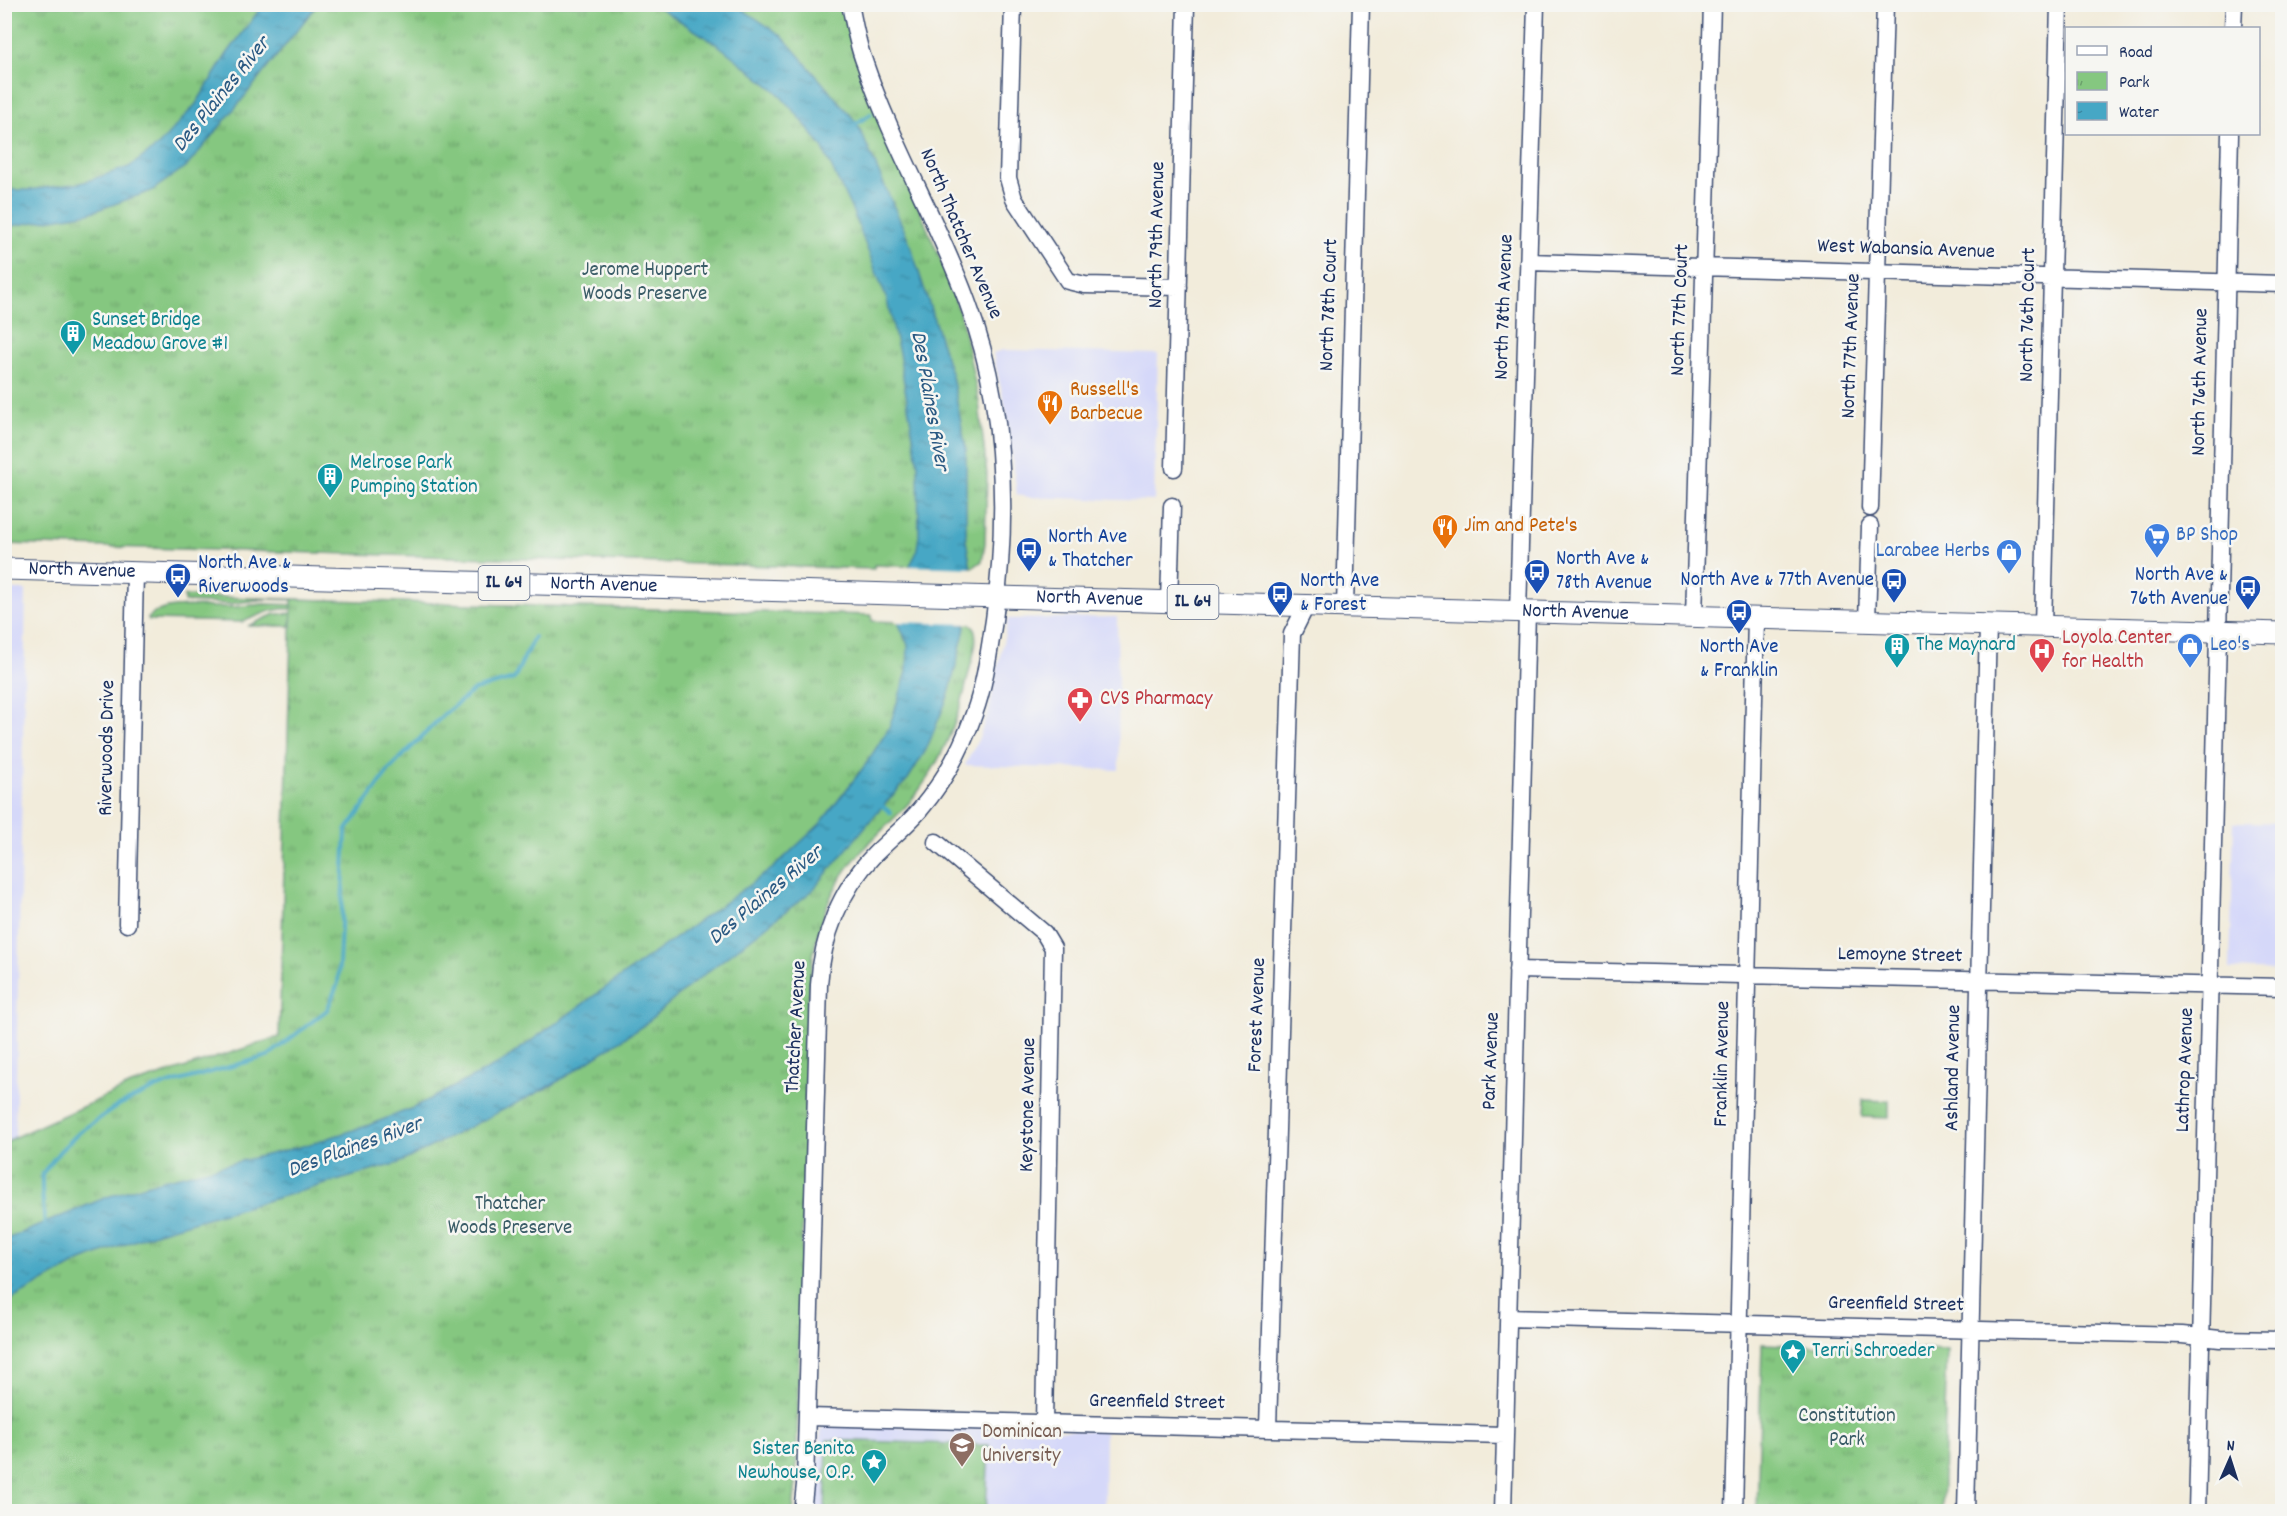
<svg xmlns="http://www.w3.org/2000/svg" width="2287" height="1516" viewBox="0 0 2287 1516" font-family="Dekko,sans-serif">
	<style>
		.built { fill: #d5d8f9 }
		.green { fill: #85c780; stroke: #507b6f; stroke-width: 1.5 }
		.park { fill: url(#park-tufts); stroke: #507b6f; stroke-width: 1.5 }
		.water { fill: url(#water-ripples); stroke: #306b92; stroke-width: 1.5 }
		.pier { fill: #f2ecdb }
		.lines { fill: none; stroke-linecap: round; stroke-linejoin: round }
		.stream { stroke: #46a7c5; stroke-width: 4 }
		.minor-casing { stroke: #3b4b71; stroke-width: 19 }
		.major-casing { stroke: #3b4b71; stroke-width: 23 }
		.minor { stroke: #fff; stroke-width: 16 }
		.major { stroke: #fff; stroke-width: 21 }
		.labels { text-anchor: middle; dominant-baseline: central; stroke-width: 5; stroke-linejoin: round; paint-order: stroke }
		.shield { fill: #f6f6f2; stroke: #5d6b8a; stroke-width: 1.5 }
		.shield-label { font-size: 20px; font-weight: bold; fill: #1b2f5e }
		.street-label { font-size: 21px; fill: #1b2f5e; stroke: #f6f6f2 }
		.park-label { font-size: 21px; fill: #3b5d68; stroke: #f6f6f2 }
		.culture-label { font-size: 21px; fill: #0d838f; stroke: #f6f6f2; text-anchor: start }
		.food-label { font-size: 21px; fill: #c56008; stroke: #f6f6f2; text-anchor: start }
		.shop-label { font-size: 21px; fill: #366cbe; stroke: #f6f6f2; text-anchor: start }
		.transit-label { font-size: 21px; fill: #164399; stroke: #f6f6f2; text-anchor: start }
		.health-label { font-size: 21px; fill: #be3a42; stroke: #f6f6f2; text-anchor: start }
		.education-label { font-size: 21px; fill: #785e54; stroke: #f6f6f2; text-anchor: start }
		.water-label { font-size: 22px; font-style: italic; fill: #2a5982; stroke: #f6f6f2 }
	</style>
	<defs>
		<pattern id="park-tufts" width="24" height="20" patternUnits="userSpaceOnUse" patternTransform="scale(1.5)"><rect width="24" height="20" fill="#85c780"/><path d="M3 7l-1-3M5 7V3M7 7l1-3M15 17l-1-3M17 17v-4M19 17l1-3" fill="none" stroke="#6ca26c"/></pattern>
		<pattern id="water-ripples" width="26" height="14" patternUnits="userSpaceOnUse" patternTransform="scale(1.5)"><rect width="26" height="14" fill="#46a7c5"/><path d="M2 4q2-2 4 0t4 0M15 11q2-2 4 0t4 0" fill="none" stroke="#3a88a3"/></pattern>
	</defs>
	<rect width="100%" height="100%" fill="#f6f6f2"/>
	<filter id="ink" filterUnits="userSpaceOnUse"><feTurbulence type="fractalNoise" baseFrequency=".0167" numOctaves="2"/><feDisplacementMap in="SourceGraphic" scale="12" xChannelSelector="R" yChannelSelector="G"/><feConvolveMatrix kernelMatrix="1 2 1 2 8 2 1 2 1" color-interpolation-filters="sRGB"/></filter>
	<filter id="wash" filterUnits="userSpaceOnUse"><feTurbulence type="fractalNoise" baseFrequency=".008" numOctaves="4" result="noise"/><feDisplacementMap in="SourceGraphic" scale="24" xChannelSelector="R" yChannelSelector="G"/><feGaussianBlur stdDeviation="1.35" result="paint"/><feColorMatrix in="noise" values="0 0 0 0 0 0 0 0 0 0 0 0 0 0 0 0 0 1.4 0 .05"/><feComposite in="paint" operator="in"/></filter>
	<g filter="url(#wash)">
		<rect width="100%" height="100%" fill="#f2ecdb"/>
		<path class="built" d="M1003,350L1158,354L1154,501L1027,497L1017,495L1007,415L993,353Z
			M5,590H26L15,1137L5,1144Z
			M1117,617L1119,770L965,765L978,740L989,710L1008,619Z
			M2234,822L2282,823V971L2230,969Z
			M825,1425L1105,1431L1104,1511L816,1512L821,1430Z"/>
		<path class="green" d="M184,596L416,603L263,599L230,604L184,602Z
			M263,604L340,606L330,609H282L270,611L242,622L149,620L148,618C164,600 209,608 231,607C242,607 253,605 263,604Z
			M297,613L292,617L290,626H248L275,614Z
			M1863,1100L1889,1101V1118L1862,1117Z"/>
		<path class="park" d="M5,5H844L916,201L947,275L962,320L979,402L987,475L985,543L982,561L971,569L874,565V569L5,544Z
			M292,599L872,615V621L970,624L974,628C979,641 972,659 969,672C960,718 939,769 908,804C884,830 856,852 838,883C817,920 811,959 808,1001L796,1483L793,1511L5,1512V1144L15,1137L131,1085L279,1037Z
			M1762,1344L1947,1350L1942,1511H1757Z
			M827,1440L989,1445L986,1511H825Z"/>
		<path class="water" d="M263,5H317L245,96L188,165L151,191L89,213L5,227V190H29L81,183L129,167L158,146L196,104L227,54Z
			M655,5H736L782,36L857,123L909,241L952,376L966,449V540L971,569L965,628L949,694L926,750L908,779L880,809L812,891L693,983L644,1025L554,1084L399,1163L158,1232L81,1261L5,1303L4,1241L7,1239L107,1197L159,1181L307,1145L369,1125L413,1108L500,1063L773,868L820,824L866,764L889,728L907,672L908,645L898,622L909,567L916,554L919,536L918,465L899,353L887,300L853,212L822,147L800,118L776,91L718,45Z"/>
		<path class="pier" d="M906,566L974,568L968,624L895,622Z"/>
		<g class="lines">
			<path class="stream" d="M854,125L871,114
				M880,804L891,813
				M45,1226L42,1191V1174L60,1151L81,1131L119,1105L158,1087L268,1056L327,1010L338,983L346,831L390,769L444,714L474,690L514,679L534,637"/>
		</g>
	</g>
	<g filter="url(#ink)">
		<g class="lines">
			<g class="minor-casing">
				<path id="minor" d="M1013,4L1008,178L1014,199L1068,281L1085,285L1179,287
					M2233,28L2234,4
					M1528,262L2282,284
					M1174,468L1186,4
					M1870,508L1885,4
					M1169,602L1172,506
					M1345,607L1361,4
					M1518,612L1536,4
					M1694,617L1712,4
					M1867,621L1870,526
					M2043,626L2059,4
					M936,842L1044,933L1053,948L1044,1423
					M127,924L135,573
					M1517,970L2282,987
					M1508,1318L2182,1335L2220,1339L2282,1340
					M808,1417L1505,1435
					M1268,1428L1292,634L1306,606
					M802,1512L805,1485L819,985C822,937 840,890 874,855C889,840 905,827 919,811C943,783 962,748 974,714C985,684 989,652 994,620C1009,512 1006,404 967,301C937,219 892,144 864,61C857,43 854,23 850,4
					M1503,1512L1527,612
					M1734,1512L1756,618
					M1966,1512L1988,625
					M2197,1512L2230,134"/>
			</g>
			<g class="major-casing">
				<g id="major">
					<path id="s1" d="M4,569L2282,633"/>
				</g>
			</g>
			<use href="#minor" class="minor"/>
			<use href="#major" class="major"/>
		</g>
	</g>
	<defs>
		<g id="building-pin" transform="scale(1.35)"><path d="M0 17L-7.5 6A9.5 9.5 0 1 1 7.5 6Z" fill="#0f9aa8" stroke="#f6f6f2"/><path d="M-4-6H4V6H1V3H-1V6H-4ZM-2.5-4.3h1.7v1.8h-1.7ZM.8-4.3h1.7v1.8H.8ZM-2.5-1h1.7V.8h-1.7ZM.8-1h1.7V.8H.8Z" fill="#fff"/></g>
		<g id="restaurant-pin" transform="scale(1.35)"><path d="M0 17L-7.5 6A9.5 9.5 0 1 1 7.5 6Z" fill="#e8710a" stroke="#f6f6f2"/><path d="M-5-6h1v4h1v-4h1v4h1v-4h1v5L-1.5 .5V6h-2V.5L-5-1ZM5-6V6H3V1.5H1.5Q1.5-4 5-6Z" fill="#fff"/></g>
		<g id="supermarket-pin" transform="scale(1.35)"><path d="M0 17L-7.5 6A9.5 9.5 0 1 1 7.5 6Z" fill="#3f7fe0" stroke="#f6f6f2"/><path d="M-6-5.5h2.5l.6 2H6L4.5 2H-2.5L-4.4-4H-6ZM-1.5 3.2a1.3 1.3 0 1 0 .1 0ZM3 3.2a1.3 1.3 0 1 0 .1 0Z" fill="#fff"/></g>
		<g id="bus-pin" transform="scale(1.35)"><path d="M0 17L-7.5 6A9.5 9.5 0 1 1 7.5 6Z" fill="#1a4fb4" stroke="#f6f6f2"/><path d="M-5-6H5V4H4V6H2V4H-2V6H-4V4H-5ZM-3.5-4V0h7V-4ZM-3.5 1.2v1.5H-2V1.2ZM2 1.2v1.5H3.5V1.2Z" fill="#fff"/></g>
		<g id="shop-pin" transform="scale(1.35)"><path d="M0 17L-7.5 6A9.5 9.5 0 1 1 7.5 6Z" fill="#3f7fe0" stroke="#f6f6f2"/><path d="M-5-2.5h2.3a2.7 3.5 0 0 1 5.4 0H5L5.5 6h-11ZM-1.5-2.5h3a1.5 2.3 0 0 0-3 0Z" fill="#fff"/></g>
		<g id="hospital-pin" transform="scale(1.35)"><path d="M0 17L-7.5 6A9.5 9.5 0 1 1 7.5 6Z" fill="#e0444e" stroke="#f6f6f2"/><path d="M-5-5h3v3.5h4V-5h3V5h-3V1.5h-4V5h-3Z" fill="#fff"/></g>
		<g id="pharmacy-pin" transform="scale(1.35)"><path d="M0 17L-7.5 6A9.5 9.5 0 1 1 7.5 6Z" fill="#e0444e" stroke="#f6f6f2"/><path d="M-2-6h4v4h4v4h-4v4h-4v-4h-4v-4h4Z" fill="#fff"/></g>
		<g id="sight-pin" transform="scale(1.35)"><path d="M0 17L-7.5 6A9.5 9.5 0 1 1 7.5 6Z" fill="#0f9aa8" stroke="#f6f6f2"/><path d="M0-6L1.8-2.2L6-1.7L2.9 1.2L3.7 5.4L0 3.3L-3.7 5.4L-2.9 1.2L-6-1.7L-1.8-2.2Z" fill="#fff"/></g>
		<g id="university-pin" transform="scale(1.35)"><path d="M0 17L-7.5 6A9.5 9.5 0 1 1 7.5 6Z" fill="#8d6e63" stroke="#f6f6f2"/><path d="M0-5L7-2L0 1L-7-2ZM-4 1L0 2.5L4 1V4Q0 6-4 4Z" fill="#fff"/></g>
	</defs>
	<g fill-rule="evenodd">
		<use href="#building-pin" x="73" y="333"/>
		<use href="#restaurant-pin" x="1050" y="403"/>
		<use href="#building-pin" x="330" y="476"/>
		<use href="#restaurant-pin" x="1445" y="527"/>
		<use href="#supermarket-pin" x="2157" y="536"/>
		<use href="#bus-pin" x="1029" y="550"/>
		<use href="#shop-pin" x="2009" y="552"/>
		<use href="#bus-pin" x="1537" y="572"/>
		<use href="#bus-pin" x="178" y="576"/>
		<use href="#bus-pin" x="1894" y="581"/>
		<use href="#bus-pin" x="2248" y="588"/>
		<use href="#bus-pin" x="1280" y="594"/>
		<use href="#bus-pin" x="1739" y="612"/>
		<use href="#building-pin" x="1897" y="646"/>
		<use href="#shop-pin" x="2190" y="646"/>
		<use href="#hospital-pin" x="2042" y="651"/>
		<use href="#pharmacy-pin" x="1080" y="700"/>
		<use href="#sight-pin" x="1793" y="1352"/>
		<use href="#university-pin" x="962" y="1445"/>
		<use href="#sight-pin" x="874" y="1462"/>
	</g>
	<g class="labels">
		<g class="shield">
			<rect x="478.5" y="566" width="51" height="34" rx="4.5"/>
			<rect x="1167.5" y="585" width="51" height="34" rx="4.5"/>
		</g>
		<g class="shield-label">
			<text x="504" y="583">IL 64</text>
			<text x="1193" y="602">IL 64</text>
		</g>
		<g class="street-label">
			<text transform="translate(960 234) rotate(67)">North Thatcher Avenue</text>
			<text transform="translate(1158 235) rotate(-89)">North 79th Avenue</text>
			<text transform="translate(1906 250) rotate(2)">West Wabansia Avenue</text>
			<text transform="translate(1330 305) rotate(-88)">North 78th Court</text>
			<text transform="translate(1505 307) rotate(-88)">North 78th Avenue</text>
			<text transform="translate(1681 310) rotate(-88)">North 77th Court</text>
			<text transform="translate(2029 315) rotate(-89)">North 76th Court</text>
			<text transform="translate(1852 346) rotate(-88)">North 77th Avenue</text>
			<text transform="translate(2201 382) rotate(-89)">North 76th Avenue</text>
			<text stroke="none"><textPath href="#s1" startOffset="78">North Avenue</textPath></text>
			<text stroke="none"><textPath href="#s1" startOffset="600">North Avenue</textPath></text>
			<text stroke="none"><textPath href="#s1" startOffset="1086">North Avenue</textPath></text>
			<text stroke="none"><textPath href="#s1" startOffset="1572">North Avenue</textPath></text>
			<text transform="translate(108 748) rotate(-89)">Riverwoods Drive</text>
			<text transform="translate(1900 956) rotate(1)">Lemoyne Street</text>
			<text transform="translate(1258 1015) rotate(-88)">Forest Avenue</text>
			<text transform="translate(797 1027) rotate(-87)">Thatcher Avenue</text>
			<text transform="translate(1492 1061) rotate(-88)">Park Avenue</text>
			<text transform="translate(1723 1064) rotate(-89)">Franklin Avenue</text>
			<text transform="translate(1954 1068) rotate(-89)">Ashland Avenue</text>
			<text transform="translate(2186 1070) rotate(-88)">Lathrop Avenue</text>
			<text transform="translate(1029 1105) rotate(-89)">Keystone Avenue</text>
			<text transform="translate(1896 1305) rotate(1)">Greenfield Street</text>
			<text transform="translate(1157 1403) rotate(1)">Greenfield Street</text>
		</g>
		<g class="park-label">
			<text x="645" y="271">Jerome Huppert<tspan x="645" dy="24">Woods Preserve</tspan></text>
			<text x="510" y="1205">Thatcher<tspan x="510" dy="24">Woods Preserve</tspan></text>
			<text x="1847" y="1417">Constitution<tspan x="1847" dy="24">Park</tspan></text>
		</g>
		<g class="culture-label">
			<text x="92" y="321">Sunset Bridge<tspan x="92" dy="24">Meadow Grove #1</tspan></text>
			<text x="350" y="464">Melrose Park<tspan x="350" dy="24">Pumping Station</tspan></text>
			<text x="1916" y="646">The Maynard</text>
			<text x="1812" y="1352">Terri Schroeder</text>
			<text x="854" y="1450" text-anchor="end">Sister Benita<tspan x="854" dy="24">Newhouse, O.P.</tspan></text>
		</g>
		<g class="food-label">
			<text x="1070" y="391">Russell's<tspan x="1070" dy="24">Barbecue</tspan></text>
			<text x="1464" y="527">Jim and Pete's</text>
		</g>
		<g class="shop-label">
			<text x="2176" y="536">BP Shop</text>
			<text x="1990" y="552" text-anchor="end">Larabee Herbs</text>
			<text x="2210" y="646">Leo's</text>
		</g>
		<g class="transit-label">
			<text x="1048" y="538">North Ave<tspan x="1048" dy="24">&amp; Thatcher</tspan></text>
			<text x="1556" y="560">North Ave &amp;<tspan x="1556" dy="24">78th Avenue</tspan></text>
			<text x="198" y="564">North Ave &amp;<tspan x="198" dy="24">Riverwoods</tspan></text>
			<text x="2228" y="576" text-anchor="end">North Ave &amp;<tspan x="2228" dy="24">76th Avenue</tspan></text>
			<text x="1874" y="581" text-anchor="end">North Ave &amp; 77th Avenue</text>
			<text x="1300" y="582">North Ave<tspan x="1300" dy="24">&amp; Forest</tspan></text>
			<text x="1739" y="648" text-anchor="middle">North Ave<tspan x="1739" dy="24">&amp; Franklin</tspan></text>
		</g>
		<g class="health-label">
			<text x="2062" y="639">Loyola Center<tspan x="2062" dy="24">for Health</tspan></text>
			<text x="1100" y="700">CVS Pharmacy</text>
		</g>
		<g class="education-label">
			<text x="982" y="1433">Dominican<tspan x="982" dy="24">University</tspan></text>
		</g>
		<g class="water-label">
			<text transform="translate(222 95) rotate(-51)">Des Plaines River</text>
			<text transform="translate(929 401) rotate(80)">Des Plaines River</text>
			<text transform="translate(766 896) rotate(-40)">Des Plaines River</text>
			<text transform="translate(355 1148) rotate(-20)">Des Plaines River</text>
		</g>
	</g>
	<rect width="2287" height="1516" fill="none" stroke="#f6f6f2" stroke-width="24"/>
	<rect x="2065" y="27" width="195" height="108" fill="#f6f6f2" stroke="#9ea6b7" stroke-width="1.5"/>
	<rect x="2077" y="46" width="30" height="9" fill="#ffffff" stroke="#9ea6b7" stroke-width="1.5"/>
	<text x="2119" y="57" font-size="18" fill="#1b2f5e">Road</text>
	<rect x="2077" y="72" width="30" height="18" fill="url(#park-tufts)" stroke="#9ea6b7" stroke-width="1.5"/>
	<text x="2119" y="87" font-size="18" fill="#1b2f5e">Park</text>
	<rect x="2077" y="102" width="30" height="18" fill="url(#water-ripples)" stroke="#9ea6b7" stroke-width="1.5"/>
	<text x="2119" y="117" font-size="18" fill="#1b2f5e">Water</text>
	<g transform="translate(2230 1459) rotate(3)" stroke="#f6f6f2" stroke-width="4.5" paint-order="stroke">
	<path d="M0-4.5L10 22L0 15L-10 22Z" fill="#1b2f5e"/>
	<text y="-9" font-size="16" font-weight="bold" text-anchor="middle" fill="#1b2f5e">N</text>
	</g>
</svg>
